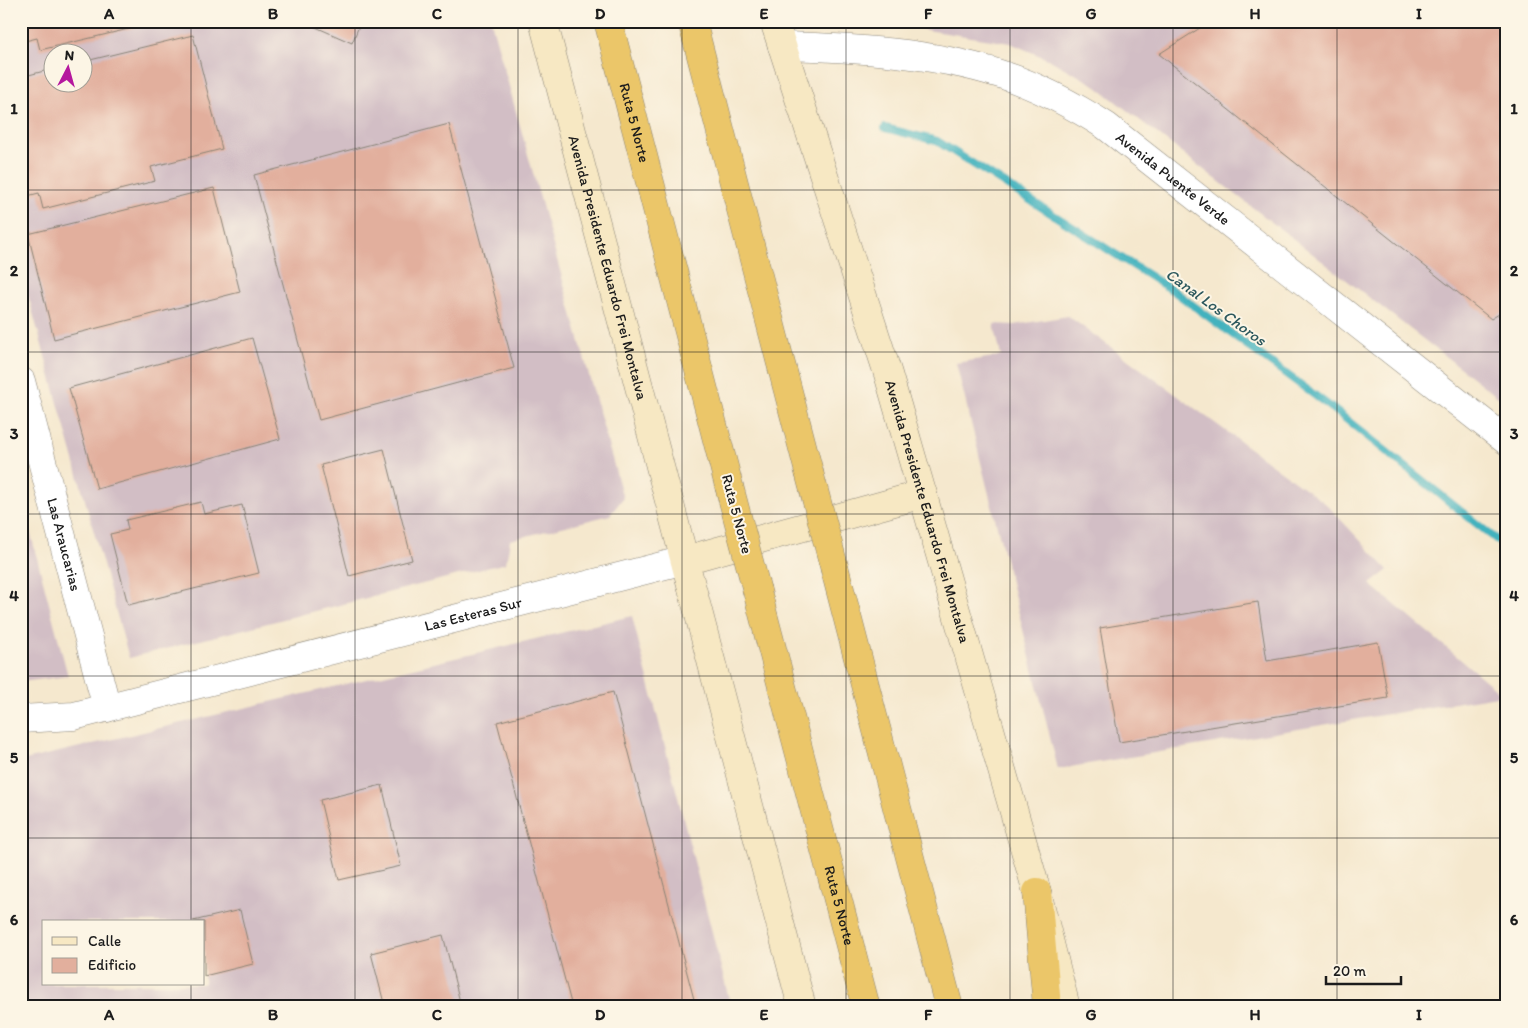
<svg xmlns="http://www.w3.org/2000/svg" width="1528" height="1028" viewBox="0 0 1528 1028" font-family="Itim,sans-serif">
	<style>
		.industrial { fill: #d2bec5; fill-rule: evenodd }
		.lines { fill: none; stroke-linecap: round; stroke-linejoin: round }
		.stream { stroke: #43b2be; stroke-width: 8 }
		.building { fill: #e2af9d }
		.minor-casing { stroke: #888275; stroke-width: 29 }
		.secondary-casing { stroke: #888275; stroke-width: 29 }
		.motorway-casing { stroke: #888275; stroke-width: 29 }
		.minor { stroke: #fff; stroke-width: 28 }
		.secondary { stroke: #f7e8c3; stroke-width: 28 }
		.motorway { stroke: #ebc669; stroke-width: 28 }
		.motorway-bridge-casing { stroke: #888275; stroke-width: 29; stroke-linecap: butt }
		.motorway-bridge { stroke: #ebc669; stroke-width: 28 }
		.grid { fill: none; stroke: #1c1c1c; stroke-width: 1; stroke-opacity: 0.55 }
		.labels { text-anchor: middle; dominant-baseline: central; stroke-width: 4; stroke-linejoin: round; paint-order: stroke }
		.street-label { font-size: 15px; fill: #1c1c1c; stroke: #fcf5e5 }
		.water-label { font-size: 16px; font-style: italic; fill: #2c585d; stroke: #fcf5e5 }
		.neatline { fill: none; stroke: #1c1c1c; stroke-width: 2 }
		.grid-label { font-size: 16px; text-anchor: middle; font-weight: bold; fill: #1c1c1c }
	</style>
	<rect width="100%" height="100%" fill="#fcf5e5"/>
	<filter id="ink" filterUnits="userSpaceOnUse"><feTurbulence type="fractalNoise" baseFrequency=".02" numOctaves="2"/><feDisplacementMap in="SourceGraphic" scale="10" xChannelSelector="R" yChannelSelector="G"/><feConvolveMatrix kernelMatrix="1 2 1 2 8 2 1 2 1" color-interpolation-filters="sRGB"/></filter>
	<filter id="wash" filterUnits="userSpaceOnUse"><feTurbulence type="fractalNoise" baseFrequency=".0096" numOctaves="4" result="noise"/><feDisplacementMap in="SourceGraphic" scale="20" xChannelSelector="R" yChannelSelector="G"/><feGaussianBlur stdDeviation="1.12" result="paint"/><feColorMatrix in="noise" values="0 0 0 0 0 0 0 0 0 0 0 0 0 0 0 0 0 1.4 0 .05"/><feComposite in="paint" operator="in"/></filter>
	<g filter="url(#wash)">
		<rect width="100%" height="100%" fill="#f5e8ce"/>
		<path class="industrial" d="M21,21H491L623,498L610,515L510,540L506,563L129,658L21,270ZM52,52H82V82H52Z
			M895,21H1507V404L1093,84L1050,60L1010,43L901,26Z
			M1068,316L1326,504L1388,570L1370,584L1503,695L1058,769L956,363L1001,356L994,324L1014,325Z
			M21,497L68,676L21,682Z
			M632,616L731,1007H21V761ZM44,922H204V984H44Z"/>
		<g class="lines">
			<path class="stream" d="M885,128L937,141L1175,292L1332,408L1507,548"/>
		</g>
		<g id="blocks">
			<path class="building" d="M21,21H158V22L40,50L37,38L21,42Z
				M302,21H361L352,43Z
				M1211,21H1507V309L1491,319L1159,54Z
				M193,35L222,149L151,167L155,181L43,209L39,193L23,197L21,77L52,69V82H82V62Z
				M449,124L514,368L319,420L254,175Z
				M214,188L240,292L54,339L28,234Z
				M252,338L280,439L97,489L69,388Z
				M384,449L412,560L349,576L321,465Z
				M201,502L204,514L242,505L259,573L128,605L110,534L128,530L126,520Z
				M1258,602L1267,661L1378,642L1388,698L1119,742L1100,628Z
				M613,692L696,1007H572L497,722Z
				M382,785L401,866L339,880L320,800Z
				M240,910L253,964L204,976V922L193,921Z
				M443,935L461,1006L385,1007L371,953Z"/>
		</g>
	</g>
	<g filter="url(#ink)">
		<use href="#blocks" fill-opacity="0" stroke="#888275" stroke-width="1"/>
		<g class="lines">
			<g class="minor-casing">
				<g id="minor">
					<path id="s1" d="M782,46C854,48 931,52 1000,74C1038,86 1073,105 1106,126L1507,441"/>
					<path id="s2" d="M21,381L107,708"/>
					<path id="s3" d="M21,719L74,716L685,560"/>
				</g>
			</g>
			<g class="secondary-casing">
				<g id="secondary">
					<path id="s4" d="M543,21L802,1007"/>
					<path id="s5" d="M774,21L888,374L1037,892L1066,1007"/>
					<path d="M685,560L923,494"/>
				</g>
			</g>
			<g class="motorway-casing">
				<g id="motorway">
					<path id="s6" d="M608,21L729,486"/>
					<path d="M692,21L809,472"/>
					<path d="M835,570L949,1007"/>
					<path id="s7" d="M757,591L866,1007"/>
					<path d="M1037,892L1047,1007"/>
				</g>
			</g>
			<use href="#minor" class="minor"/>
			<use href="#secondary" class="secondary"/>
			<use href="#motorway" class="motorway"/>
			<g class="motorway-bridge-casing">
				<path id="motorway-bridge" d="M809,472L835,570
					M729,486L757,591"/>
			</g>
			<use href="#motorway-bridge" class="motorway-bridge"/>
		</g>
	</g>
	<path class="grid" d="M191,21V922M355,21V1007M518,21V1007M682,21V1007M846,21V1007M1010,21V1007M1173,21V1007M1337,21V1007M21,190H1507M21,352H1507M21,514H1507M21,676H1507M21,838H1507M191,984V1007"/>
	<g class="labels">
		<g class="street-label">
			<text stroke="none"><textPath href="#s6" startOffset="105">Ruta 5 Norte</textPath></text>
			<text stroke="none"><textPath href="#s1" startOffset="424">Avenida Puente Verde</textPath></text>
			<text stroke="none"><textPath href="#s4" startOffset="255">Avenida Presidente Eduardo Frei Montalva</textPath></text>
			<text stroke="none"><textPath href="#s5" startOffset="514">Avenida Presidente Eduardo Frei Montalva</textPath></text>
			<text transform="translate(737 514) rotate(75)">Ruta 5 Norte</text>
			<text stroke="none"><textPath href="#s2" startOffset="169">Las Araucarias</textPath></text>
			<text stroke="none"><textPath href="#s3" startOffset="465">Las Esteras Sur</textPath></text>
			<text stroke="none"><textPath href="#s7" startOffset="325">Ruta 5 Norte</textPath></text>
		</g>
		<g class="water-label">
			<text transform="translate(1216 307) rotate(36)">Canal Los Choros</text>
		</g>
	</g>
	<rect width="1528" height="1028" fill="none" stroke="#fcf5e5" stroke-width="55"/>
	<rect x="42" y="920" width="162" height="65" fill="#fcf5e5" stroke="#a29e95"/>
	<rect x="52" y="937" width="25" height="8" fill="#f7e8c3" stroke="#a29e95"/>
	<text x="88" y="946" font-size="15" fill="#1c1c1c">Calle</text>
	<rect x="52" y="958" width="25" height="15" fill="#e2af9d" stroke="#a29e95"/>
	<text x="88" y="970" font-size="15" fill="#1c1c1c">Edificio</text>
	<g transform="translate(68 68) rotate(6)"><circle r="24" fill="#fcf5e5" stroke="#a29e95"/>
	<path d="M0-4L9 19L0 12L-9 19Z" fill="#b5179e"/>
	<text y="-8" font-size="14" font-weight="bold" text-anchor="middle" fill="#1c1c1c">N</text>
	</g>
	<path d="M1326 976v8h75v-8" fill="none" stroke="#1c1c1c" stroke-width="2.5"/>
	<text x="1333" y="976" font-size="15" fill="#1c1c1c" stroke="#fcf5e5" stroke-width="4" paint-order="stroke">20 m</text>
	<rect x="28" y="28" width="1472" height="972" class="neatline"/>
	<g class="grid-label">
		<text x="109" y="19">A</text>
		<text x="273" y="19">B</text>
		<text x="437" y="19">C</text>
		<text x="600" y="19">D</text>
		<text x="764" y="19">E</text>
		<text x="928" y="19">F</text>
		<text x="1091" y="19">G</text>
		<text x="1255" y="19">H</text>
		<text x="1419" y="19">I</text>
		<text x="14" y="114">1</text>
		<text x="1514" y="114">1</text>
		<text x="14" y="276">2</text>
		<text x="1514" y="276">2</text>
		<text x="14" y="439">3</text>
		<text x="1514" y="439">3</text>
		<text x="14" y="601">4</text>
		<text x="1514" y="601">4</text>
		<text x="14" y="763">5</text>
		<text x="1514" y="763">5</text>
		<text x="14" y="925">6</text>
		<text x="1514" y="925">6</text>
		<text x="109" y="1020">A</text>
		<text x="273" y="1020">B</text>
		<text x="437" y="1020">C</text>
		<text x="600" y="1020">D</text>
		<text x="764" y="1020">E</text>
		<text x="928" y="1020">F</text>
		<text x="1091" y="1020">G</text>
		<text x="1255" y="1020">H</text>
		<text x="1419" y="1020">I</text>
	</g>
</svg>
